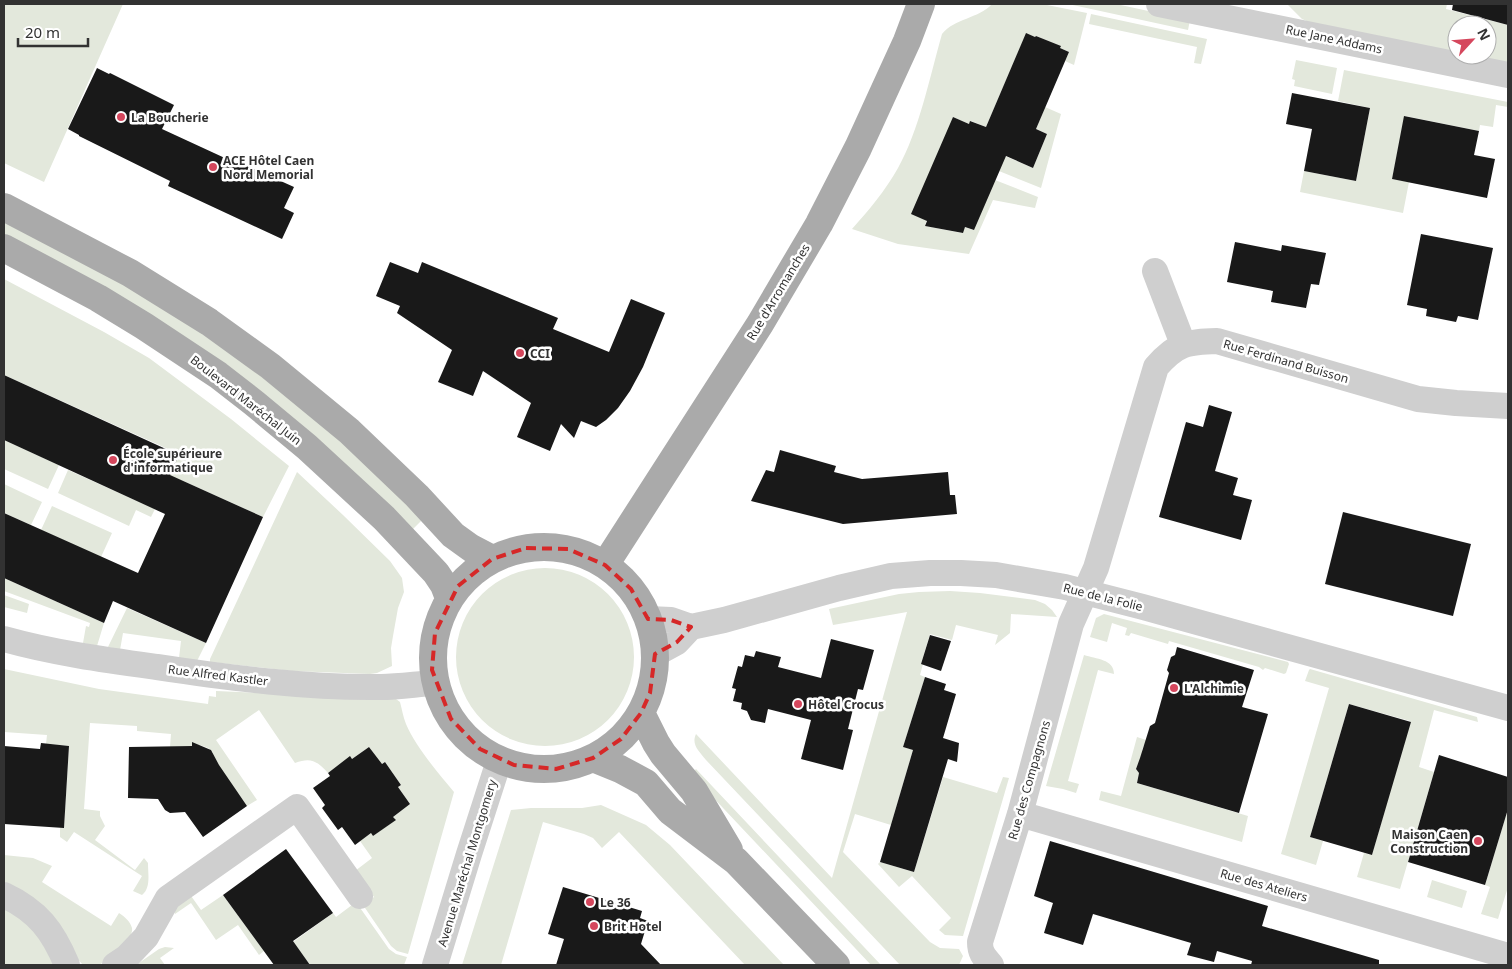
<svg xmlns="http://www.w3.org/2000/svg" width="1512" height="969" viewBox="0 0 1512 969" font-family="'Noto Sans',sans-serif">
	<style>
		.green { fill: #e3e8dc }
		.building { fill: #191919 }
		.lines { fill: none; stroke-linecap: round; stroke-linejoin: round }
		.minor { stroke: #cfcfcf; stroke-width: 26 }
		.major { stroke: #aaa; stroke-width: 28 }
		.marked { fill: none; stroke: #d62828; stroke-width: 4; stroke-dasharray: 10 6; stroke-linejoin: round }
		.poi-dot { fill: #d5475d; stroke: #fff; stroke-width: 2 }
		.labels { text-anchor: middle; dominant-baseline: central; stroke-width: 5; stroke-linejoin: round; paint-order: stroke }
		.street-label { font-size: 12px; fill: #323232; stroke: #fff }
		.poi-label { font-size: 12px; font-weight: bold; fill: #323232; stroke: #fff; text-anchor: start }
	</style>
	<rect width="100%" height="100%" fill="#fff"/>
	<path class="green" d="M4,4H123L44,182L4,163Z
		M992,4H1042L1087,13L1074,65L1065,61L1069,52L1060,48V46L1036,36L1035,37L1026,34L986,127L971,121L969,124L953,117L925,226L962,233L965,227L973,230L995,180L1038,197L1035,208L993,200L969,254L898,244L852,229C869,210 885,191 898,168C919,131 930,76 942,34C955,18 978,19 992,4Z
		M1068,4H1116L1190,20L1188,30Z
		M1287,4H1447L1446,9L1508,25V64L1466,55H1487V25H1457V53L1311,23L1302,19Z
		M1091,14L1207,39L1201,64L1194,63L1197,47L1089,24Z
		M1296,60L1337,68L1332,94L1294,86L1295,80L1292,79Z
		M1344,70L1508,102V107L1496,105L1493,127L1480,125L1479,131L1405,116L1392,179L1409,182L1403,213L1300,192L1304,171L1356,181L1370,108L1338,101Z
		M1045,107L1061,114L1041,188L999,171L1005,156L1033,168L1047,134L1036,129Z
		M4,216L126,280L282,388L425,517L411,531L4,237Z
		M4,279L104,332L149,358L231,419L289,466L263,517L181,480L165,485L179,454L4,375Z
		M4,440L59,465L48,489L4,469Z
		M68,470L155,509L151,517L136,510L129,526L58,493Z
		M297,472L343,515L390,561L402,578L404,592L398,608L393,636L391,648L392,666L377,673L370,674L292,671L210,662V659Z
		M4,484L42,502L31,525L4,513Z
		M52,506L112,533L101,557L41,530Z
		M456 657a89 89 0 1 1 178 0a89 89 0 1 1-178 0Z
		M4,578L104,623L97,646L83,643L86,626L89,627L90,623L4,591Z
		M950,591L980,593L1035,600L1045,604L1052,610L1057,617L1011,614L1010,633L995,645L998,635L956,625L952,640L930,634L921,664H923L920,675L925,677L903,747L913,750L891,825L855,814L843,852L930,942L940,948L959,949L963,956L959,965H900L706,760C699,751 691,745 696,734L832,878L907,612L833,625L829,609L899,594L919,592Z
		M4,595L29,604L27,613L4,607Z
		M127,608L206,643L197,661L179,658L181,641L123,633L120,650L108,647Z
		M1104,614L1288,662L1289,664L1286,673L1284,674L1265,668L1263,670L1259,667L1169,641L1168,644L1131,633L1129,636L1125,635L1127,628L1112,623L1107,642L1090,637L1096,618Z
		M1084,655C1096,659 1114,659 1114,674L1098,670L1068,781L1079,784L1076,793L1063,789L1046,786Z
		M4,669L99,689L208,704L209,696L216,697V691L396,699L400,702C402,709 403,717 406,724C416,747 438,773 454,792L408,954L397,951L391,946L363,905L374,897L355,871L372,858L360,841L371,833L373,836L395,820L393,817L410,804L398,787L401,785L385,762L381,764L369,747L352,759L350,757L328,773C317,761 311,757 295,763L259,710L216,740L257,800L247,806L211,755L213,753C210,747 199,744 193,745L192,746L170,747L171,734L137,731V726L90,723L84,809L100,811V816L105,826L95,840L135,870L144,858L148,863C148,874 151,888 142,895L133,891L142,876L74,832L67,842L60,837V827H64L69,746L46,744L47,735L4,732Z
		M1310,669L1477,717L1478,722L1434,710L1419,767L1434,772L1400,889L1357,877L1364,853L1372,855L1410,721L1349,704L1310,837L1323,841L1316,865L1281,854L1329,688L1305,681L1309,670Z
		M1137,737L1149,741V743L1144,745L1142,750L1145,754L1142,763L1138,764L1136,769L1139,773L1137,783L1248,816L1242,842L1099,800L1101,791L1121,796Z
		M696,769L881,965H871L691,774Z
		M943,777L997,793L1003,777L1009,778L963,936L945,935L939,930L951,918L912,876L899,887L878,864L880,862L914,872Z
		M601,805L646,825L670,845L784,965H745L619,832L602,848L593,838L584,834L543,822L501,965H462L511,810L531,808H582Z
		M1508,809V887L1498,919L1481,914L1490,887L1485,885Z
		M4,855L33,858L52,866L42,882L111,926L119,913C125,917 130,921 132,928C134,940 109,961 98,965C94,966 87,965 83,965L10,884L4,882Z
		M1432,880L1467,891L1462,908L1427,897Z
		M189,893L201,910L223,895L264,951L259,955L238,925L216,940L191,903L175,914L174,911Z
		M356,902L389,949L396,954L407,957L404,965H310L293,942L333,913L336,917Z
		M4,905L35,929L56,965H4Z
		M165,947L174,948L160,958L165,965H136L159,949Z"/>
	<path class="building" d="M1453,4H1508V25L1452,10Z
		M1026,33L1035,37L1036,36L1061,46L1060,48L1069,52L1036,129L1047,134L1033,168L1006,156L974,230L965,227L963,233L925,226L927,221L911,214L953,117L969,124L970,121L986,127Z
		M97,68L109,74L110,73L174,105L162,129L240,165L241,163L294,187L284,208L294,213L282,239L168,186L170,181L79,136V135L68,129Z
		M1292,93L1370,108L1356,181L1304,171L1312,129L1286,124Z
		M1404,116L1479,131L1474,155L1495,159L1487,198L1392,179Z
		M1421,234L1493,248L1478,320L1458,316L1456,322L1426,316L1427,309L1407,305Z
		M1235,242L1281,251L1282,245L1326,253L1319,285L1311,284L1306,308L1271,302L1273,291L1227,282Z
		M390,262L418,273L422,262L558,318L553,329L609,352L631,299L665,313L643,367L630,391L618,408L606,420L596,427L581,421L574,438L561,424L550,451L517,437L531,403L483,371L473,396L438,382L452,350L397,313L400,306L376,296Z
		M4,375L179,455L170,475L263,517L206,643L113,601L104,623L4,578V513L138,573L165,514L4,440Z
		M1209,405L1232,412L1215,471L1238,478L1233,495L1252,500L1241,540L1159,517L1186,422L1203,427Z
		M780,450L836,466L834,472L862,479L948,472L950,495H955L957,514L843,524L751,501L766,470L774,472Z
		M1343,512L1471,544L1453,616L1325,584Z
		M930,635L951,641L941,671L921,664Z
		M831,639L874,650L863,690L858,689L848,729L853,730L843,770L801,759L811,720L768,709L765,723L751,720L747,711L741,709L742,703L733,701L736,689L732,688L738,666L742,667L745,655L754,657L756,651L781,657L778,667L821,678Z
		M1177,647L1254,670L1242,707L1268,714L1239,813L1137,783L1139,773L1136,769L1140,758L1150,726L1155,723L1169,673L1167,670L1171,657L1175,655Z
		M925,677L946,684L944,690L956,694L943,738L959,743L957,762L948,759L914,872L880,862L913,750L903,747Z
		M1349,704L1411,722L1372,855L1310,837Z
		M192,742L211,750L219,765L247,806L203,837L185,812L170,813L165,810L158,799L128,798L129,747L192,746Z
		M41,743L69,746L64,828L4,824V746L40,749Z
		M369,747L382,764L385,762L401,785L398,787L410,804L393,817L396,820L373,836L371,833L355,845L342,827L338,830L322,808L325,805L313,788L330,776L328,773L350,756L352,759Z
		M1439,755L1508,777V809L1485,885L1408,862Z
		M1050,841L1268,906L1262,926L1379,960V965H1251L1252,961L1217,951L1214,962L1187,955L1191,943L1093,914L1083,945L1044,933L1053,903L1034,896Z
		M286,849L333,913L293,941L310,965H274L223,895Z
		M563,887L642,911L640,918L648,921L641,944L661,965H556L564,939L548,934Z"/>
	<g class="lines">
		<path class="minor" d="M1159,4L1508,75
			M1155,271L1183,344
			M648,619L671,620L691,627L724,620L839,588L891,576L930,573H961L996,575L1065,587L1143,607L1508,708
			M4,639C54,653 106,660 157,667C230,678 308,688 381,687C399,687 417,684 434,683
			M655,654L677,642L691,627
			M1020,814L1508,956
			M4,895C38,911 53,931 67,965
			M115,965L127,957L146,937L168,898L297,807L360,896
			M435,965L469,854L499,761
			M991,965C984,957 980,953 980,942L1020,814L1071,624L1096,568L1156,367C1177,343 1187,342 1217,341L1418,399L1456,403L1508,406"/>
		<path class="major" d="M4,207L130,273L209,322L270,366L349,431L417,496L453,535L471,548L492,559
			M4,248L98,298L144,326L218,375L254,403L307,447L384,518L436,573L444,585L449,598
			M433 658a111 111 0 1 1 222 0a111 111 0 1 1-222 0Z
			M605,565L760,324L819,224L858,148L907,41L921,4
			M641,713L656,743L663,754L694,791L729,850
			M593,758L620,769L646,783L670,811L736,861L836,965"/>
	</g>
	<path class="marked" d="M526,548L568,549L605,565L631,589L648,619L671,620L691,627L677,642L655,654L650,693L641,713L621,739L593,758L556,769L514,765L480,749L451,719L432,670L435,633L458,586L492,559Z"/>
	<g class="poi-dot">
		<circle cx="121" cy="117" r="5"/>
		<circle cx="213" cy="167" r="5"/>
		<circle cx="520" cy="353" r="5"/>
		<circle cx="113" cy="460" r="5"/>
		<circle cx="1174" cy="688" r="5"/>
		<circle cx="798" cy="704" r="5"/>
		<circle cx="1478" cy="841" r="5"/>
		<circle cx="590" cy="902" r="5"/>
		<circle cx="594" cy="926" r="5"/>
	</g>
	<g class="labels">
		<g class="street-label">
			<text transform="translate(1334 39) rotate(12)">Rue Jane Addams</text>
			<text transform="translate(778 292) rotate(-59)">Rue d'Arromanches</text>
			<text transform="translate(1286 361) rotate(16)">Rue Ferdinand Buisson</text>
			<text transform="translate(246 400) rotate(38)">Boulevard Maréchal Juin</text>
			<text transform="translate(1103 597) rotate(14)">Rue de la Folie</text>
			<text transform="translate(218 675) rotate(7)">Rue Alfred Kastler</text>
			<text transform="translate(1029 780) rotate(-74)">Rue des Compagnons</text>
			<text transform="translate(467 863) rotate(-73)">Avenue Maréchal Montgomery</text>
			<text transform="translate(1264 885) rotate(16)">Rue des Ateliers</text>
		</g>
		<g class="poi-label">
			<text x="131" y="117">La Boucherie</text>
			<text x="223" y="160">ACE Hôtel Caen<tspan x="223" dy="14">Nord Memorial</tspan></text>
			<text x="530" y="353">CCI</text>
			<text x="123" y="453">École supérieure<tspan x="123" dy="14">d'informatique</tspan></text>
			<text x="1184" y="688">L'Alchimie</text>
			<text x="808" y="704">Hôtel Crocus</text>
			<text x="1468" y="834" text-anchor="end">Maison Caen<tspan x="1468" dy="14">Construction</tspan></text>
			<text x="600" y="902">Le 36</text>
			<text x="604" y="926">Brit Hotel</text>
		</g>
	</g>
	<rect width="1512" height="969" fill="none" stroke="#323232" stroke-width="10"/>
	<g transform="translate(1472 40) rotate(64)"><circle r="24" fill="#ffffff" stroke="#adadad"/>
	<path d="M0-4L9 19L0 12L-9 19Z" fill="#d5475d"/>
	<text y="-8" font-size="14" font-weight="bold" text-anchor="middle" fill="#323232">N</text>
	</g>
	<path d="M18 38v8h70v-8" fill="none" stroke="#323232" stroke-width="2.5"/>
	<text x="25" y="38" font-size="15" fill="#323232" stroke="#ffffff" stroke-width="4" paint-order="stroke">20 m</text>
</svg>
